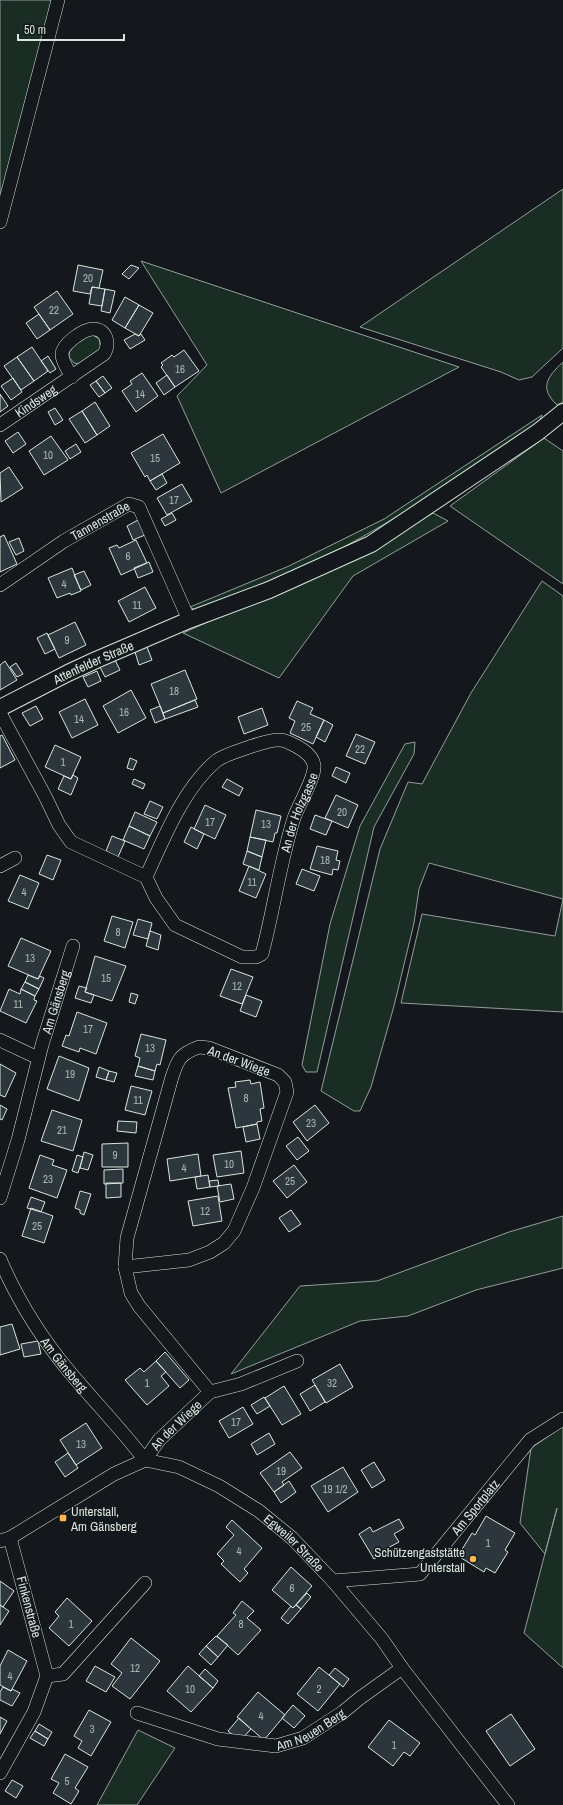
<svg xmlns="http://www.w3.org/2000/svg" width="563" height="1805" viewBox="0 0 563 1805" font-family="'Archivo Narrow',sans-serif">
	<style>
		.green { fill: #1a2d24; stroke: #939e99 }
		.building { fill: #2c363c; stroke: #d8e6dc }
		.lines { fill: none; stroke-linecap: round; stroke-linejoin: round }
		.minor-casing { stroke: #d8e6dc; stroke-width: 14 }
		.tertiary-casing { stroke: #d8e6dc; stroke-width: 18 }
		.minor { stroke: #14181c; stroke-width: 13 }
		.tertiary { stroke: #14181c; stroke-width: 16 }
		.poi-dot { fill: #ffb74d; stroke: #14181c; stroke-width: 1.5 }
		.labels { text-anchor: middle; dominant-baseline: central; stroke-width: 3; stroke-linejoin: round; paint-order: stroke }
		.number-label { font-size: 11px; fill: #adbab4 }
		.street-label { font-size: 13px; fill: #d8e6dc; stroke: #14181c }
		.poi-label { font-size: 13px; fill: #d8e6dc; stroke: #14181c; text-anchor: start }
	</style>
	<rect width="100%" height="100%" fill="#14181c"/>
	<path class="green" d="M0,0H52L0,201Z
		M563,189V348L532,377L519,380L501,372L360,327Z
		M141,261L459,367L221,493L177,396L207,365Z
		M87,335H93L99,339L101,349L81,364L74,363L69,357L70,347Z
		M563,362V402L557,405C539,388 547,377 563,362Z
		M542,415L539,422C470,471 402,517 327,556C284,577 240,594 195,610L190,607L289,566L384,519Z
		M544,438L563,451V584L450,506Z
		M433,513L448,521L353,576L279,678L183,633L338,564Z
		M542,581L563,596V1012L401,1003L422,914L555,936L563,899L429,863L419,889L414,923L394,1006L371,1087L360,1111H354L321,1091L380,849L408,782L422,784L471,693Z
		M415,742L414,754L374,827L317,1072H306L302,1065L330,924L360,826L405,744Z
		M563,1216V1268L476,1290L408,1316L360,1321L231,1374L300,1286L377,1281L509,1232Z
		M563,1426V1668L524,1633L557,1508L545,1554L520,1523L531,1448Z
		M138,1730L175,1748L137,1805H97Z"/>
	<path class="building" d="M78,265L103,270L99,288L92,287L90,294L73,291Z
		M131,265L139,268L129,279L122,274Z
		M92,287L105,289L102,306L89,304Z
		M105,289L115,291L110,313L101,311Z
		M57,291L73,314L50,330L34,307Z
		M125,297L139,305L125,328L112,320Z
		M139,305L153,313L139,336L125,328Z
		M39,314L50,330L37,339L26,323Z
		M135,334L139,336L141,334L145,340L130,349L124,340Z
		M32,347L48,371L34,381L17,357Z
		M184,350L199,371L175,387L161,367L163,365L161,363L172,355L174,357Z
		M48,356L56,369L50,373L41,361Z
		M17,357L34,381L21,390L4,366Z
		M142,373L158,396L136,412L122,391L132,384L130,381Z
		M167,375L175,387L164,395L156,383Z
		M103,376L112,388L105,393L96,381Z
		M13,378L22,392L11,400L1,386Z
		M96,381L105,393L99,397L90,385Z
		M0,394L8,406L0,412Z
		M95,402L110,426L97,435L82,411Z
		M55,408L63,420L55,425L48,412Z
		M82,411L97,435L85,443L69,419Z
		M18,432L26,444L13,453L5,441Z
		M163,434L180,463L150,481L147,475L145,477L131,453Z
		M51,436L68,460L44,475L29,451Z
		M76,444L81,452L70,459L65,451Z
		M9,467L23,488L1,502L0,473Z
		M162,474L167,483L156,490L150,481Z
		M182,484L192,501L167,515L157,498Z
		M172,513L176,520L165,526L161,519Z
		M138,520L145,535L133,540L127,526Z
		M4,535L17,564L0,572V537Z
		M19,538L24,551L16,555L9,542Z
		M136,540L147,563L121,575L109,548L117,545L119,548Z
		M149,562L153,572L138,578L134,568Z
		M72,568L81,591L71,595L70,593L57,598L48,578Z
		M84,571L91,585L81,590L74,575Z
		M145,587L156,608L129,622L118,601Z
		M75,622L86,645L59,658L48,635Z
		M47,633L55,649L45,654L37,638Z
		M147,647L152,660L139,665L135,652Z
		M115,660L120,670L105,677L100,667Z
		M5,661L17,680L0,690V665Z
		M16,663L23,674L17,677L10,667Z
		M185,670L197,699L163,713L151,684Z
		M97,671L101,681L88,687L83,677Z
		M131,690L146,718L118,733L103,706Z
		M85,699L98,725L72,738L59,712Z
		M195,700L198,707L165,719L163,713Z
		M297,701L313,708L310,714L324,720L313,744L290,733L295,721L289,718Z
		M36,706L43,719L30,726L22,713Z
		M160,706L165,719L155,723L150,710Z
		M262,708L268,725L244,734L238,717Z
		M324,720L333,725L325,742L316,737Z
		M356,734L375,742L365,764L346,756Z
		M2,735L15,760L0,768V736Z
		M55,745L81,757L71,779L45,767Z
		M130,758L137,761L133,770L127,768Z
		M336,767L350,773L346,783L332,776Z
		M73,775L78,778L71,795L58,789L64,776L71,779Z
		M134,779L145,784L143,789L132,784Z
		M227,779L243,788L239,796L222,787Z
		M336,795L358,805L348,828L325,818Z
		M150,801L163,807L157,819L144,814Z
		M205,805L226,815L215,839L194,829Z
		M256,810L281,816L277,833H275L273,842L250,837Z
		M135,812L157,822L150,836L129,826Z
		M315,815L332,821L326,835L310,829Z
		M129,826L150,836L144,849L123,840Z
		M191,827L204,834L197,849L184,842Z
		M112,836L125,841L118,857L106,851Z
		M250,837L266,840L262,857L247,851Z
		M317,846L338,851L336,860L340,861L338,870L333,869L332,875L310,869Z
		M247,851L262,857L259,870L243,864Z
		M47,855L61,860L53,880L39,874Z
		M249,866L266,874L256,898L239,891Z
		M302,869L320,876L314,891L296,884Z
		M20,875L39,883L28,909L8,901Z
		M112,916L133,922L125,948L104,941Z
		M138,919L152,923L148,939L133,935Z
		M150,931L161,935L158,950L146,946Z
		M21,938L51,951L38,979L8,966Z
		M95,956L126,966L112,1001L85,992Z
		M231,969L253,977L242,1004L220,996Z
		M28,975L38,979L40,976L44,978L39,989L25,982Z
		M25,982L39,989L35,996L21,989Z
		M79,986L87,988L85,992L94,995L91,1003L75,998Z
		M9,989L20,994L21,989L35,996L34,1000L37,1001L26,1023L0,1011Z
		M131,993L138,995L135,1004L129,1002Z
		M246,995L262,1001L256,1017L240,1011Z
		M77,1012L107,1023L96,1054L80,1048L79,1052L62,1046L66,1035L69,1036Z
		M141,1034L166,1040L160,1065L157,1064L155,1071L138,1066L140,1058L135,1056Z
		M59,1056L89,1068L79,1101L47,1089Z
		M0,1064L16,1073L5,1097L0,1095Z
		M138,1066L155,1071L153,1080L135,1076Z
		M99,1067L109,1071L106,1080L96,1077Z
		M109,1071L117,1073L114,1082L106,1080Z
		M250,1080L251,1084L260,1082L264,1108L260,1109L262,1121L257,1122V1124L236,1128L228,1088L236,1087L235,1082Z
		M131,1086L152,1091L145,1115L125,1110Z
		M0,1105L7,1109L2,1120L0,1119Z
		M315,1105L329,1123L307,1141L293,1122Z
		M52,1110L82,1120L73,1151L41,1141Z
		M118,1121L137,1122L136,1133L117,1131Z
		M257,1124L260,1139L246,1142L243,1127Z
		M298,1137L309,1151L297,1160L286,1146Z
		M128,1143V1167H102V1144Z
		M241,1151L244,1173L217,1177L213,1155Z
		M84,1152L93,1155L88,1170L80,1168Z
		M198,1154L201,1176L170,1181L167,1159Z
		M40,1155L54,1160L52,1165L67,1170L57,1198L29,1188Z
		M77,1155L83,1157L78,1173L72,1171Z
		M294,1165L307,1182L287,1198L273,1181Z
		M123,1169V1183L104,1184V1170Z
		M208,1175L210,1187L197,1189L195,1177Z
		M218,1180L219,1186L210,1187L209,1181Z
		M106,1183H121V1197L106,1198Z
		M231,1184L234,1199L220,1202L217,1186Z
		M80,1191L91,1194L84,1215L80,1213V1210L75,1208Z
		M218,1196L222,1221L193,1226L188,1201Z
		M31,1197L45,1202L41,1212L27,1208Z
		M31,1208L53,1216L44,1243L22,1236Z
		M291,1210L301,1224L289,1232L279,1218Z
		M12,1324L20,1349L0,1355V1327Z
		M38,1341L41,1354L24,1357L21,1344Z
		M165,1352L189,1380L180,1388L156,1361Z
		M156,1361L166,1372L161,1376L169,1386L147,1405L125,1380L140,1368L144,1372Z
		M340,1364L353,1387L326,1403L312,1380Z
		M315,1385L325,1402L310,1411L300,1394Z
		M284,1386L301,1414L282,1425L265,1398Z
		M264,1397L270,1406L257,1414L251,1405Z
		M243,1407L253,1424L229,1438L219,1421Z
		M86,1423L102,1448L76,1465L60,1440Z
		M269,1433L275,1444L257,1455L251,1444Z
		M290,1452L302,1468L282,1482L284,1485L274,1492L260,1473Z
		M68,1453L78,1468L65,1477L55,1462Z
		M374,1462L385,1480L372,1488L361,1470Z
		M343,1467L358,1492L328,1512L311,1486Z
		M289,1481L296,1492L281,1503L274,1492Z
		M486,1516L515,1533L505,1550L508,1552L495,1573L486,1568L484,1572L458,1556L472,1533L475,1535Z
		M399,1519L404,1528L394,1534L399,1542L384,1550L386,1552L374,1559L359,1534L370,1527L373,1532Z
		M232,1520L262,1548L244,1569L248,1573L240,1582L221,1564L224,1561L217,1554L234,1535L226,1527Z
		M291,1567L312,1586L293,1608L272,1590Z
		M0,1581L14,1591L3,1607L0,1605Z
		M307,1593L311,1597L301,1609L296,1605Z
		M67,1598L92,1621L69,1646L49,1628L59,1616L55,1612Z
		M242,1601L254,1611L247,1618L261,1630L238,1655L217,1636L236,1615L233,1613Z
		M0,1605L9,1611L0,1625Z
		M296,1605L301,1609L288,1624L281,1618L291,1606L293,1608Z
		M216,1636L228,1645L218,1657L206,1646Z
		M131,1638L160,1661L130,1699L112,1686L122,1673L111,1664Z
		M206,1646L218,1657L211,1665L199,1654Z
		M8,1650L27,1661L11,1691L0,1685V1666Z
		M95,1666L115,1677L106,1692L86,1681Z
		M188,1666L213,1688L191,1712L167,1691Z
		M319,1667L340,1684L318,1711L297,1694Z
		M335,1668L349,1679L343,1687L329,1675Z
		M205,1669L218,1681L213,1688L199,1676Z
		M3,1687L11,1691L12,1689L20,1693L12,1706L0,1700V1692Z
		M258,1692L285,1715L264,1740L237,1717Z
		M293,1705L305,1716L294,1728L282,1718Z
		M89,1710L111,1722L91,1756L78,1748L82,1741L74,1736Z
		M511,1714L535,1749L510,1766L486,1731Z
		M0,1717L7,1721L0,1734Z
		M239,1718L251,1729L240,1741L228,1731Z
		M389,1720L420,1743L410,1756L404,1752L393,1766L368,1747Z
		M39,1724L52,1732L48,1739L35,1731Z
		M35,1731L48,1739L44,1746L30,1738Z
		M65,1754L88,1767L75,1788L79,1791L71,1804L53,1793L59,1783L51,1779Z
		M12,1780L23,1786L16,1798L5,1791Z"/>
	<g class="lines">
		<g class="minor-casing">
			<g id="minor">
				<path d="M0,222L58,0"/>
				<path id="s1" d="M0,425L104,354C110,344 107,329 93,329C84,329 62,344 62,354C62,362 68,370 72,377"/>
				<path id="s2" d="M0,585L64,541L129,504L139,507L189,620"/>
				<path id="s3" d="M0,713L45,796L59,825L71,842L146,877L156,898L175,925L242,957H256L262,954C274,909 280,862 294,818C298,806 316,776 314,765C312,753 297,746 288,742C276,737 264,743 252,746C242,750 225,754 216,761C183,789 164,838 146,877"/>
				<path d="M0,866L15,858"/>
				<path d="M0,1040L38,1058"/>
				<path d="M199,1047L209,1048L278,1075L285,1082L287,1092L253,1188L234,1231L224,1243L210,1252L189,1260L125,1267L127,1238L172,1077C178,1059 180,1054 199,1047Z"/>
				<path id="s4" d="M0,1198L18,1140L42,1045L73,946"/>
				<path id="s5" d="M0,1259C17,1299 40,1336 68,1370C93,1400 121,1429 145,1460L159,1440L210,1392L241,1384L297,1361"/>
				<path d="M125,1267L131,1293L139,1306L210,1392"/>
				<path id="s6" d="M0,1541L10,1538L114,1474L145,1460L179,1467L219,1486L259,1511L292,1538L333,1581L382,1639L402,1668L508,1805"/>
				<path id="s7" d="M333,1581L420,1574L530,1440L563,1419"/>
				<path d="M47,1676L63,1674L145,1583"/>
				<path id="s8" d="M137,1713L218,1739L276,1746L303,1738L343,1712L360,1698L402,1668"/>
				<path d="M0,1773L34,1712L47,1676L10,1538"/>
			</g>
		</g>
		<g class="tertiary-casing">
			<g id="tertiary">
				<path id="s9" d="M0,708L68,673L96,660L189,620L269,590L371,544L538,432L563,412"/>
			</g>
		</g>
		<use href="#minor" class="minor"/>
		<use href="#tertiary" class="tertiary"/>
	</g>
	<g class="poi-dot">
		<rect x="59" y="1514" width="8" height="8" rx="2"/>
		<circle cx="473" cy="1559" r="4"/>
	</g>
	<g class="labels">
		<g class="number-label">
			<text x="88" y="278">20</text>
			<text x="54" y="310">22</text>
			<text x="180" y="369">16</text>
			<text x="140" y="394">14</text>
			<text x="48" y="455">10</text>
			<text x="155" y="458">15</text>
			<text x="174" y="500">17</text>
			<text x="128" y="556">6</text>
			<text x="64" y="584">4</text>
			<text x="137" y="605">11</text>
			<text x="67" y="640">9</text>
			<text x="174" y="691">18</text>
			<text x="124" y="712">16</text>
			<text x="79" y="719">14</text>
			<text x="306" y="727">25</text>
			<text x="360" y="749">22</text>
			<text x="63" y="762">1</text>
			<text x="342" y="812">20</text>
			<text x="210" y="822">17</text>
			<text x="266" y="824">13</text>
			<text x="325" y="860">18</text>
			<text x="252" y="882">11</text>
			<text x="24" y="892">4</text>
			<text x="118" y="932">8</text>
			<text x="30" y="958">13</text>
			<text x="106" y="978">15</text>
			<text x="237" y="986">12</text>
			<text x="18" y="1004">11</text>
			<text x="88" y="1029">17</text>
			<text x="150" y="1048">13</text>
			<text x="70" y="1074">19</text>
			<text x="246" y="1098">8</text>
			<text x="138" y="1100">11</text>
			<text x="311" y="1123">23</text>
			<text x="62" y="1130">21</text>
			<text x="115" y="1155">9</text>
			<text x="229" y="1164">10</text>
			<text x="184" y="1168">4</text>
			<text x="48" y="1179">23</text>
			<text x="290" y="1181">25</text>
			<text x="205" y="1211">12</text>
			<text x="37" y="1226">25</text>
			<text x="147" y="1383">1</text>
			<text x="332" y="1383">32</text>
			<text x="236" y="1422">17</text>
			<text x="81" y="1444">13</text>
			<text x="281" y="1471">19</text>
			<text x="335" y="1489">19 1/2</text>
			<text x="488" y="1543">1</text>
			<text x="239" y="1551">4</text>
			<text x="292" y="1588">6</text>
			<text x="71" y="1624">1</text>
			<text x="241" y="1624">8</text>
			<text x="135" y="1668">12</text>
			<text x="10" y="1676">4</text>
			<text x="190" y="1689">10</text>
			<text x="319" y="1689">2</text>
			<text x="261" y="1716">4</text>
			<text x="92" y="1729">3</text>
			<text x="394" y="1745">1</text>
			<text x="67" y="1781">5</text>
		</g>
		<g class="street-label">
			<text stroke="none"><textPath href="#s1" startOffset="43">Kindsweg</textPath></text>
			<text stroke="none"><textPath href="#s2" startOffset="119">Tannenstraße</textPath></text>
			<text stroke="none"><textPath href="#s9" startOffset="104">Attenfelder Straße</textPath></text>
			<text stroke="none"><textPath href="#s3" startOffset="528">An der Holzgasse</textPath></text>
			<text stroke="none"><textPath href="#s4" startOffset="204">Am Gänsberg</textPath></text>
			<text transform="translate(239 1061) rotate(20)">An der Wiege</text>
			<text stroke="none"><textPath href="#s5" startOffset="124">Am Gänsberg</textPath></text>
			<text stroke="none"><textPath href="#s5" startOffset="296">An der Wiege</textPath></text>
			<text stroke="none"><textPath href="#s7" startOffset="174">Am Sportplatz</textPath></text>
			<text stroke="none"><textPath href="#s6" startOffset="340">Egweiler Straße</textPath></text>
			<text transform="translate(29 1607) rotate(75)">Finkenstraße</text>
			<text stroke="none"><textPath href="#s8" startOffset="182">Am Neuen Berg</textPath></text>
		</g>
		<g class="poi-label">
			<text x="71" y="1511">Unterstall,<tspan x="71" dy="15">Am Gänsberg</tspan></text>
			<text x="465" y="1552" text-anchor="end">Schützengaststätte<tspan x="465" dy="15">Unterstall</tspan></text>
		</g>
	</g>
	<path d="M18 34v6h106v-6" fill="none" stroke="#d8e6dc" stroke-width="2"/>
	<text x="24" y="34" font-size="12" fill="#d8e6dc" stroke="#14181c" stroke-width="3" paint-order="stroke">50 m</text>
</svg>
